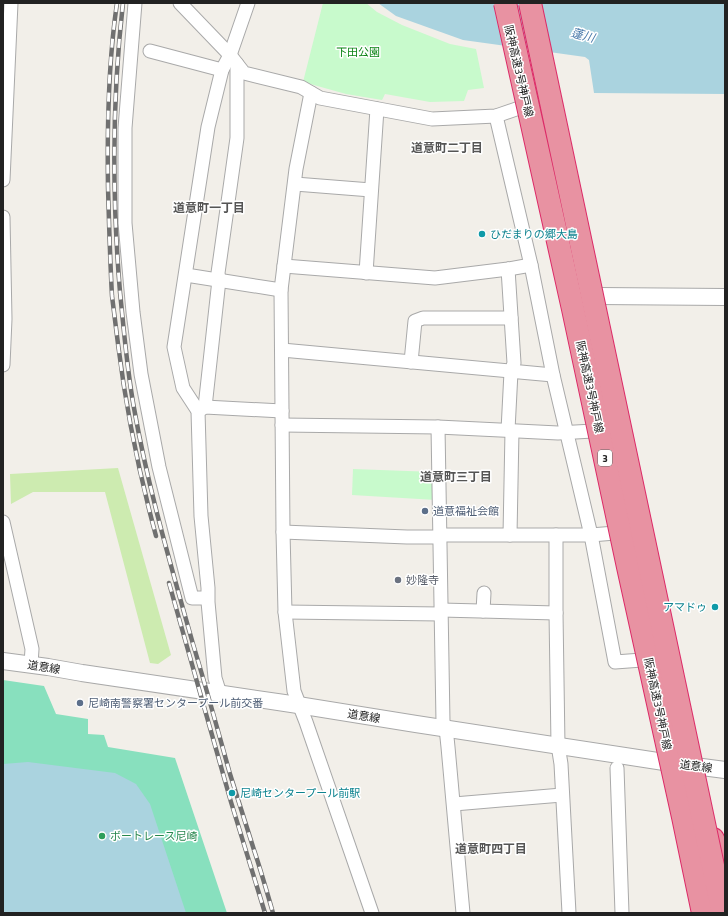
<svg xmlns="http://www.w3.org/2000/svg" width="728" height="916" viewBox="0 0 728 916" font-family="'Titillium Web','Noto Sans JP',sans-serif">
<style>
.grass{fill:#cdebb0}
.park{fill:#c8facc}
.pitch{fill:#88e0be}
.water{fill:#aad3df}
.lines{fill:none;stroke-linecap:round;stroke-linejoin:round}
.minor-casing{stroke:#a9a9a9;stroke-width:15}
.tertiary-casing{stroke:#a9a9a9;stroke-width:18}
.motorway-casing{stroke:#dc2a67;stroke-width:24}
.minor{stroke:#fff;stroke-width:13}
.tertiary{stroke:#fff;stroke-width:16}
.motorway{stroke:#e892a2;stroke-width:22}
.rail-casing{stroke:#707070;stroke-width:4.5}
.rail{stroke:#fff;stroke-width:3;stroke-dasharray:9;stroke-linecap:butt}
.motorway-bridge-casing{stroke:#dc2a67;stroke-width:24;stroke-linecap:butt}
.motorway-bridge{stroke:#e892a2;stroke-width:22}
.culture-dot{fill:#0f9aa8;stroke:#fff;stroke-width:1.5}
.service-dot{fill:#5c6f8a;stroke:#fff;stroke-width:1.5}
.worship-dot{fill:#6b7280;stroke:#fff;stroke-width:1.5}
.leisure-dot{fill:#2e9e5b;stroke:#fff;stroke-width:1.5}
.labels{text-anchor:middle;dominant-baseline:central;stroke-width:3;stroke-linejoin:round;paint-order:stroke}
.shield{fill:#fff;stroke:#646464;stroke-width:1}
.shield-label{font-size:10px;font-weight:bold;fill:#222}
.park-label{font-size:11px;fill:#0c8416;stroke:#fff}
.street-label{font-size:11px;fill:#222;stroke:#fff}
.culture-label{font-size:11px;fill:#0d838f;stroke:#fff;text-anchor:start}
.service-label{font-size:11px;fill:#4e5e75;stroke:#fff;text-anchor:start}
.worship-label{font-size:11px;fill:#5b616d;stroke:#fff;text-anchor:start}
.leisure-label{font-size:11px;fill:#27864d;stroke:#fff;text-anchor:start}
.water-label{font-size:12px;font-style:italic;fill:#4a7aab;stroke:#fff}
.neighbourhood-label{font-size:12px;font-weight:bold;fill:#555;stroke:#fff}
</style>
<rect width="100%" height="100%" fill="#f2efe9"/>
<polygon class="grass" points="118,468 171,655 158,664 150,663 105,492 33,492 11,504 10,474"/>
<g class="park">
<polygon points="323,3 366,3 377,12 402,25 450,44 476,49 484,88 468,90 464,101 430,102 385,94 382,100 346,94 303,82"/>
<polygon points="353,469 435,472 436,500 352,495"/>
</g>
<polygon class="pitch" points="3,680 44,686 56,714 88,719 88,734 104,735 108,747 175,758 227,913 3,913"/>
<g class="water">
<polygon points="378,3 640,3 725,4 725,94 594,93 589,60 585,57 463,40 396,16"/>
<polygon points="28,762 115,773 136,784 150,804 186,913 3,913 3,764"/>
</g>
<g class="lines">
<g class="minor-casing">
<g id="minor">
<polyline points="135,3 125,128 125,223 133,312 141,374 159,467 192,598 207,598"/>
<polyline points="180,3 230,55 244,73 301,87 320,98 432,119 496,116 522,107"/>
<polyline points="150,51 222,70"/>
<polyline points="311,93 296,169 281,290 283,532 285,612 294,691 306,722 372,913"/>
<polyline points="496,116 531,265 553,375 591,535 615,662 642,660"/>
<polyline points="3,180 11,3"/>
<polyline points="295,184 371,190"/>
<polyline points="3,217 5,319 3,365"/>
<polyline points="284,266 435,278 508,269 531,265"/>
<polyline points="508,269 514,363 511,372 508,430"/>
<polyline points="366,273 377,109"/>
<polyline points="186,275 281,290"/>
<polyline points="282,350 553,375"/>
<polyline points="411,362 415,321 423,318 511,318"/>
<polyline points="205,407 219,280 218,273 237,138 237,64"/>
<polyline points="198,411 205,407 282,411"/>
<polyline points="282,425 438,427 558,433 593,431"/>
<polyline points="438,427 443,722 446,728 448,747 463,913"/>
<polyline points="3,522 32,649 31,664"/>
<polyline points="283,532 407,537 437,537 446,535 591,535 615,533"/>
<polyline points="510,535 512,431"/>
<polyline points="556,535 556,613 558,745 561,764 569,913"/>
<polyline points="441,610 556,613"/>
<polyline points="483,611 484,593"/>
<polyline points="285,612 441,614"/>
<polyline points="220,694 215,678 208,602 208,588 201,516 198,411 183,388 174,347 208,127 222,70 230,55 248,3"/>
<polyline points="617,768 622,913"/>
<polyline points="454,804 562,795"/>
</g>
</g>
<g class="tertiary-casing">
<g id="tertiary">
<polyline points="598,296 725,297"/>
<polyline points="3,661 48,667 82,673 298,705 416,724 664,762 725,770"/>
</g>
</g>
<g class="motorway-casing">
<polyline id="motorway" points="713,839 725,866"/>
</g>
<use href="#minor" class="minor"/>
<use href="#tertiary" class="tertiary"/>
<use href="#motorway" class="motorway"/>
<g class="rail-casing">
<g id="rail">
<path d="M117,3C108,64 107,126 108,187C109,223 110,260 112,296C114,312 116,328 118,344C126,409 139,473 156,536"/>
<path d="M123,3C112,99 112,196 120,292C124,331 127,370 134,408C148,488 171,566 193,644C206,687 218,731 230,774C238,800 246,825 254,850C261,871 267,892 273,913"/>
<polyline points="169,583 231,802 265,913"/>
</g>
</g>
<use href="#rail" class="rail"/>
<g class="motorway-bridge-casing">
<g id="motorway-bridge">
<polyline points="505,3 573,309 628,567 683,817 703,913"/>
<polyline points="530,3 723,913"/>
</g>
</g>
<use href="#motorway-bridge" class="motorway-bridge"/>
</g>
<g class="culture-dot">
<circle cx="482" cy="234" r="4"/>
<circle cx="715" cy="607" r="4"/>
<circle cx="232" cy="793" r="4"/>
</g>
<g class="service-dot">
<circle cx="425" cy="511" r="4"/>
<circle cx="80" cy="703" r="4"/>
</g>
<circle class="worship-dot" cx="398" cy="580" r="4"/>
<circle class="leisure-dot" cx="102" cy="836" r="4"/>
<g class="labels">
<rect class="shield" x="598" y="450" width="14" height="16" rx="3"/>
<g class="shield-label">
<text x="605" y="458">3</text>
</g>
<g class="park-label">
<text x="358" y="52">下田公園</text>
</g>
<g class="street-label">
<text transform="translate(519 71) rotate(77)">阪神高速3号神戸線</text>
<text transform="translate(590 387) rotate(78)">阪神高速3号神戸線</text>
<text transform="translate(44 667) rotate(9)">道意線</text>
<text transform="translate(658 704) rotate(78)">阪神高速3号神戸線</text>
<text transform="translate(364 716) rotate(9)">道意線</text>
<text transform="translate(696 766) rotate(7)">道意線</text>
</g>
<g class="culture-label">
<text x="490" y="234">ひだまりの郷大島</text>
<text x="707" y="607" text-anchor="end">アマドゥ</text>
<text x="240" y="793">尼崎センタープール前駅</text>
</g>
<g class="service-label">
<text x="433" y="511">道意福祉会館</text>
<text x="88" y="703">尼崎南警察署センタープール前交番</text>
</g>
<g class="worship-label">
<text x="406" y="580">妙隆寺</text>
</g>
<g class="leisure-label">
<text x="110" y="836">ボートレース尼崎</text>
</g>
<g class="water-label">
<text transform="translate(583 35) rotate(15)">蓬川</text>
</g>
<g class="neighbourhood-label">
<text x="447" y="147">道意町二丁目</text>
<text x="209" y="207">道意町一丁目</text>
<text x="456" y="476">道意町三丁目</text>
<text x="491" y="848">道意町四丁目</text>
</g>
</g>
<rect width="728" height="916" fill="none" stroke="#222222" stroke-width="8"/>
</svg>
